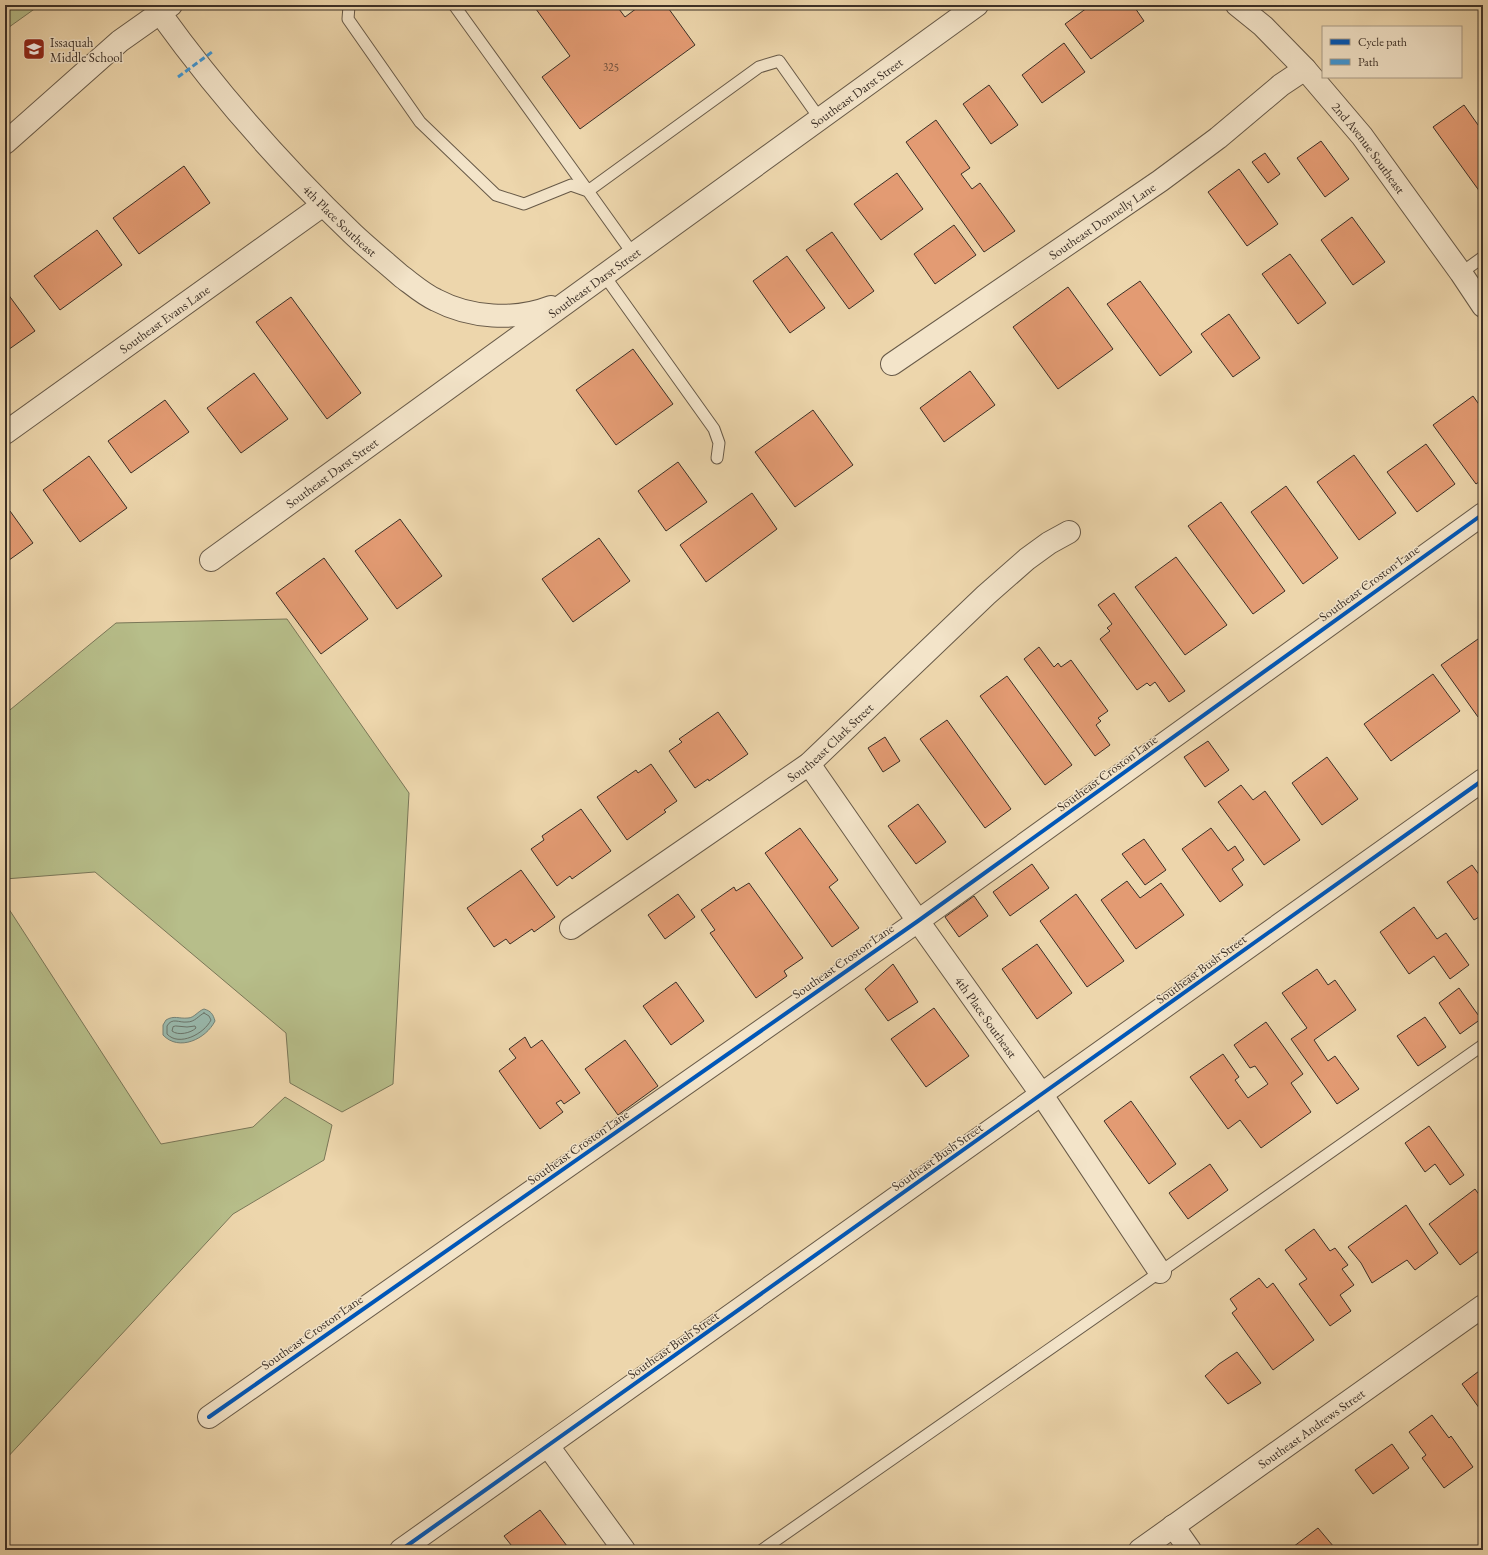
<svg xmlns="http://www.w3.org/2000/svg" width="1488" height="1555" viewBox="0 0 1488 1555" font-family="'EB Garamond',serif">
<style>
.green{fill:#b7be8a;stroke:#7a7758}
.water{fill:#99b9ad;stroke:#748277}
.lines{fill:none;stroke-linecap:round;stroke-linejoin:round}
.shore{stroke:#6a746a;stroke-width:1}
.building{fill:#e39b73;stroke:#3c3027}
.service-casing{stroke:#685a48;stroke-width:13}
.minor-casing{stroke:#685a48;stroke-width:24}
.tertiary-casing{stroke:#685a48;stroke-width:24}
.service{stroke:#f3e4c9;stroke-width:11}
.minor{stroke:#f3e4c9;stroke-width:22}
.tertiary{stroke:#f3e4c9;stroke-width:22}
.quiet{stroke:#3f97d6;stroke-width:3;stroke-dasharray:6 3;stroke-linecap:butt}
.cycleway-casing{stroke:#f3e4c9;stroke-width:6}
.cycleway{stroke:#0057b8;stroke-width:4}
.labels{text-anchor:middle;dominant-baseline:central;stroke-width:3;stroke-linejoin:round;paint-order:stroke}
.number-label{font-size:11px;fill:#664b3a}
.poi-label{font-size:13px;fill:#3c3027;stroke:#f3e4c9;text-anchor:start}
.street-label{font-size:13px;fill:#3c3027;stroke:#f3e4c9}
</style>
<rect width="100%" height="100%" fill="#edd6ac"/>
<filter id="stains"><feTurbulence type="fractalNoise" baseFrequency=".005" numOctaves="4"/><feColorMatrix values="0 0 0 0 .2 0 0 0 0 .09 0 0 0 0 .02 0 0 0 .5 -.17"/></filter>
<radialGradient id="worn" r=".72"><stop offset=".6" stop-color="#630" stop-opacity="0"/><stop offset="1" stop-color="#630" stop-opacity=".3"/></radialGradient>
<g class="green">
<polygon points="5,5 40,5 5,30"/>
<polygon points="287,619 409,793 393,1084 342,1112 290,1083 286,1033 95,872 5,879 5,714 116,623"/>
<polygon points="5,903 161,1144 253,1127 285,1097 332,1125 324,1160 233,1214 5,1460"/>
</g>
<path class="water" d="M204,1009C211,1011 213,1014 215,1021C206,1039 179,1052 163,1035V1025L166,1020C174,1015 179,1019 188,1018C194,1018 198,1011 204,1009Z"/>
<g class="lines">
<g class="shore">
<path d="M204,1013L209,1016L211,1020C204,1034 179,1047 167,1034V1026C172,1017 179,1023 187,1022C195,1022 198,1016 204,1013Z"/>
<path d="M176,1026L187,1027L195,1026L196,1028C191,1033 178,1036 172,1031L173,1027Z"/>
</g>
</g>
<g class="building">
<polygon points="533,5 616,5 625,17 641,5 666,5 695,45 580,129 542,77 570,56"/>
<polygon points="1091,5 1133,5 1144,21 1091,59 1065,24"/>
<polygon points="1064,43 1085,72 1042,103 1022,75"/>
<polygon points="989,85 1018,125 991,144 963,104"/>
<polygon points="1464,105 1483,132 1483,190 1480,192 1433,127"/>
<polygon points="936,120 970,168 961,174 972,189 980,183 1015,231 984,252 906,142"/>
<polygon points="1321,141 1349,179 1325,197 1297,158"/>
<polygon points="1265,153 1280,174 1268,183 1252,162"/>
<polygon points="184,166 210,203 139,254 113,218"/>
<polygon points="1239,169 1278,224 1247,246 1208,192"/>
<polygon points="897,173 923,209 881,240 854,204"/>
<polygon points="1352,217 1385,262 1353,285 1321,240"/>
<polygon points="954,225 976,255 935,284 914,254"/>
<polygon points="97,230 122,265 60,310 34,276"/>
<polygon points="832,232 874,291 849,309 806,250"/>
<polygon points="1290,254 1326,303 1298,324 1262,274"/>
<polygon points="787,256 825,308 790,333 753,281"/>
<polygon points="1140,281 1192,352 1160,376 1107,304"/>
<polygon points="1068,287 1113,349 1058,389 1013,327"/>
<polygon points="5,290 35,331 5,352"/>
<polygon points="291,297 361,393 327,419 256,322"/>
<polygon points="1229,314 1260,358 1233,377 1201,334"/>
<polygon points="633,349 673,404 616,445 576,390"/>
<polygon points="970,371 995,405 944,442 920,408"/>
<polygon points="254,373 288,419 241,453 207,408"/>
<polygon points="1473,396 1483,410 1483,479 1476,484 1433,425"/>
<polygon points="165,400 189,432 131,473 108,441"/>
<polygon points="813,410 853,465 795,507 755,452"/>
<polygon points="1426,444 1455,484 1417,512 1387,472"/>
<polygon points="1354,455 1396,513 1359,540 1317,482"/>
<polygon points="89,456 127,508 80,542 43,490"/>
<polygon points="678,462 707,502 666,531 638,491"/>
<polygon points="1286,486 1338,558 1303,584 1251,512"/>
<polygon points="752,493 777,529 706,582 680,545"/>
<polygon points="1221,502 1285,591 1253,614 1188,526"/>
<polygon points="10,511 33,543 5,563 5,515"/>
<polygon points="400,519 442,576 397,609 355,551"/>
<polygon points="599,538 630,581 573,622 542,579"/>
<polygon points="1176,557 1227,625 1185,655 1135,587"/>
<polygon points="324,558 368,619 321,654 276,593"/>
<polygon points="1114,593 1185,691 1169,702 1155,682 1150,686 1147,683 1137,690 1100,639 1110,631 1107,628 1112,624 1098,605"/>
<polygon points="1478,639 1483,645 1483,713 1478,717 1441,665"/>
<polygon points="1039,647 1054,667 1058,663 1061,667 1071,660 1108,711 1098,718 1101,721 1096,725 1110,745 1095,756 1024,659"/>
<polygon points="1433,674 1460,711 1391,761 1364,724"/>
<polygon points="1007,676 1072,765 1045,785 980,696"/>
<polygon points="718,712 748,754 709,781 708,779 695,788 669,751 682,742 679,739"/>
<polygon points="947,720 1011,809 985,828 920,739"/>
<polygon points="885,737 900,761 883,772 868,748"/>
<polygon points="1208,741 1229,770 1205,787 1184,757"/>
<polygon points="1327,757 1358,799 1322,825 1292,783"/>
<polygon points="651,764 677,801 664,810 666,812 627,840 597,797 636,770 638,773"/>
<polygon points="1241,785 1253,800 1265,791 1300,840 1264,865 1218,802"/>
<polygon points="918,804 946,842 916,864 888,826"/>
<polygon points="581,809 611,851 572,879 570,876 557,886 531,849 544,840 542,836"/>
<polygon points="800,828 838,880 829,887 859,928 832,947 765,853"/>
<polygon points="1211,828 1228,851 1235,846 1244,860 1232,869 1243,885 1220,902 1182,849"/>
<polygon points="1144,839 1166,870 1145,885 1122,854"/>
<polygon points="1032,864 1049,888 1010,916 993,892"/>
<polygon points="1472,865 1483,880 1483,923 1479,917 1474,920 1447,882"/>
<polygon points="521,870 555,917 534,932 532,929 510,944 506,939 494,947 467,908"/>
<polygon points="1127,881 1140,898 1161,883 1184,915 1136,949 1101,900"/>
<polygon points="749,883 803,958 784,971 787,976 756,998 710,933 715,930 701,910 734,887 736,891"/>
<polygon points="678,894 695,917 665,939 648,915"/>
<polygon points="1076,894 1124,961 1087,987 1040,921"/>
<polygon points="974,896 988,916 959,937 945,917"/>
<polygon points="1414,907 1437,939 1446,933 1469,965 1450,979 1434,956 1409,974 1380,932"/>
<polygon points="1037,944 1072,993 1037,1019 1002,969"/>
<polygon points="893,964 918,1002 888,1021 865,989"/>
<polygon points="1317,969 1328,985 1335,980 1356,1010 1314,1040 1328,1061 1335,1056 1359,1089 1337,1104 1291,1039 1307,1028 1282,993"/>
<polygon points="676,982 704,1021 671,1045 643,1006"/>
<polygon points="1459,988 1481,1019 1460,1034 1439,1003"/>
<polygon points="934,1008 969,1056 926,1087 891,1039"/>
<polygon points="1425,1017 1446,1047 1418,1066 1397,1036"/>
<polygon points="1266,1022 1303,1074 1291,1083 1311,1112 1261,1148 1240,1120 1228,1129 1190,1077 1223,1054 1239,1077 1235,1080 1248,1098 1268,1084 1255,1066 1250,1068 1234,1045"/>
<polygon points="525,1037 531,1048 542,1040 580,1093 564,1104 561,1100 556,1103 563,1112 540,1129 499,1071 516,1058 509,1049"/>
<polygon points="625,1040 658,1086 618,1115 585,1069"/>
<polygon points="1131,1101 1176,1164 1149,1184 1104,1121"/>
<polygon points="1429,1126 1464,1175 1450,1185 1435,1164 1425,1172 1405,1143"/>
<polygon points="1210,1164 1228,1190 1188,1219 1169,1193"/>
<polygon points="1475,1189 1483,1200 1483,1216 1480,1219 1483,1222 1483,1228 1480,1230 1483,1234 1483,1248 1460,1265 1429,1224"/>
<polygon points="1406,1205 1438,1253 1415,1270 1407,1260 1372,1283 1361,1263 1348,1247"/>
<polygon points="1314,1229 1330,1251 1335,1248 1348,1265 1342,1269 1354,1285 1340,1295 1351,1311 1330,1326 1299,1284 1307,1279 1285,1250"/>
<polygon points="1259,1278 1267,1288 1273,1283 1314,1340 1273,1370 1232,1313 1237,1309 1230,1299"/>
<polygon points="1237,1352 1261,1383 1228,1404 1205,1376 1219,1364"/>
<polygon points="1483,1368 1483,1411 1482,1412 1462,1384"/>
<polygon points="1432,1415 1449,1438 1451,1436 1473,1467 1444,1488 1422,1458 1426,1455 1409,1432"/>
<polygon points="1392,1444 1409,1468 1373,1494 1355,1470"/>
<polygon points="540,1510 570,1550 515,1550 504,1536"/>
<polygon points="1318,1528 1334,1547 1330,1550 1289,1550"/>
</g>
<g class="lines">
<g class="service-casing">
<g id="service">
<polyline points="350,5 349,6 348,19 420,122 496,195 524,204 571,185 588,191 633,254"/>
<polyline points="454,5 588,191 759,67 779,61 820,119"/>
<polyline points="1461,273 1483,257"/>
<polyline points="604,275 714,429 719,443 717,458"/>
<polyline points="762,1550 1160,1272 1483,1045"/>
</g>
</g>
<g class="minor-casing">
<g id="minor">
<path id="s1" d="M160,13C217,92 282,166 353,234C369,249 385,262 401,276C412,284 423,294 436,300C470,318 515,321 551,307"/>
<polyline points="5,143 120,41 171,5"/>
<path id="s2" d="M892,364L1160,181L1218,138L1281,85L1305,69"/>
<path id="s3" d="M5,433L323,205"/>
<path id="s4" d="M211,560L977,5"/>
<path id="s5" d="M809,764L918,921L1042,1095L1160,1272"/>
<path id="s6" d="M571,928L809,764L986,595L1027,559L1049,543L1069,532"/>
<polyline points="209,1417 918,921 1483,514"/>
<polyline points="548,1446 624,1550"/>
<polyline points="1173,1526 1190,1550"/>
<polyline points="401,1550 1483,780"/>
<path id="s7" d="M1140,1550L1483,1306"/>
</g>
</g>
<g class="tertiary-casing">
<g id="tertiary">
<path id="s8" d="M1237,5L1263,26L1305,69L1362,136L1461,273L1483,306"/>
</g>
</g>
<use href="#service" class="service"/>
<use href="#minor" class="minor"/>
<use href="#tertiary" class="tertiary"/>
<polyline class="quiet" points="178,77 212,52"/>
<g class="cycleway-casing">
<g id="cycleway">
<polyline points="209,1417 918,921 1483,514"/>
<polyline points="401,1550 1483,780"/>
</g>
</g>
<use href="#cycleway" class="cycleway"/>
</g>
<defs>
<g id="school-square" transform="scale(1.15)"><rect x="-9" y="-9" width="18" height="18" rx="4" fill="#8f2418" stroke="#f3e4c9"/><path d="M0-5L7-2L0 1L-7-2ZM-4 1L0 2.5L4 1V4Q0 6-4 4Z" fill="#fff"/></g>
</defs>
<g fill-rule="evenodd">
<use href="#school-square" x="34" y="49"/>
</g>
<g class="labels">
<g class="number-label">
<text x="611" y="67">325</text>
</g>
<g class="poi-label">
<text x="50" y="42">Issaquah<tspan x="50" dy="15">Middle School</tspan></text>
</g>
<g class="street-label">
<text stroke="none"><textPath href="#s4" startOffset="797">Southeast Darst Street</textPath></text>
<text stroke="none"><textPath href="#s8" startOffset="195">2nd Avenue Southeast</textPath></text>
<text stroke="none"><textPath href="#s1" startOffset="275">4th Place Southeast</textPath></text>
<text stroke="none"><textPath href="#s2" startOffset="254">Southeast Donnelly Lane</textPath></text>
<text stroke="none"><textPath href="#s4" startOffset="473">Southeast Darst Street</textPath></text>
<text stroke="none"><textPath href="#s3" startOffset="196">Southeast Evans Lane</textPath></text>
<text stroke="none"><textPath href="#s4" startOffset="149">Southeast Darst Street</textPath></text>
<text transform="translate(1369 583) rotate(-36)">Southeast Croston Lane</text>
<text stroke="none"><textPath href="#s6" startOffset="319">Southeast Clark Street</textPath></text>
<text transform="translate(1107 773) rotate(-36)">Southeast Croston Lane</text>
<text transform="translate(843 961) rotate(-35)">Southeast Croston Lane</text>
<text transform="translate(1201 969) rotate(-36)">Southeast Bush Street</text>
<text stroke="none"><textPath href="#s5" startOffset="309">4th Place Southeast</textPath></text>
<text transform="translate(578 1147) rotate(-35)">Southeast Croston Lane</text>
<text transform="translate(937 1157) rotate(-35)">Southeast Bush Street</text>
<text transform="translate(312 1332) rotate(-35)">Southeast Croston Lane</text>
<text transform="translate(673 1345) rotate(-35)">Southeast Bush Street</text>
<text stroke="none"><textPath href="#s7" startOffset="210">Southeast Andrews Street</textPath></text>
</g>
</g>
<rect width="1488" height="1555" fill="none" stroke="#edd6ac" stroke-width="20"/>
<rect x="6" y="6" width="1476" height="1543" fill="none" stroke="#3c3027" stroke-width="2"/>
<rect x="10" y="10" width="1468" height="1535" fill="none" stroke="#3c3027"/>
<rect x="1322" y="26" width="140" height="52" fill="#f3e4c9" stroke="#aa9c88"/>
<rect x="1330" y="39" width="20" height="6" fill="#0057b8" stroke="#aa9c88"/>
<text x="1358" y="46" font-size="12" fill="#3c3027">Cycle path</text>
<rect x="1330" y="59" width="20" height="6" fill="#3f97d6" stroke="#aa9c88"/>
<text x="1358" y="66" font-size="12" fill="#3c3027">Path</text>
<rect width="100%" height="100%" filter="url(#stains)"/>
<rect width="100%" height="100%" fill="url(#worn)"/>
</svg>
